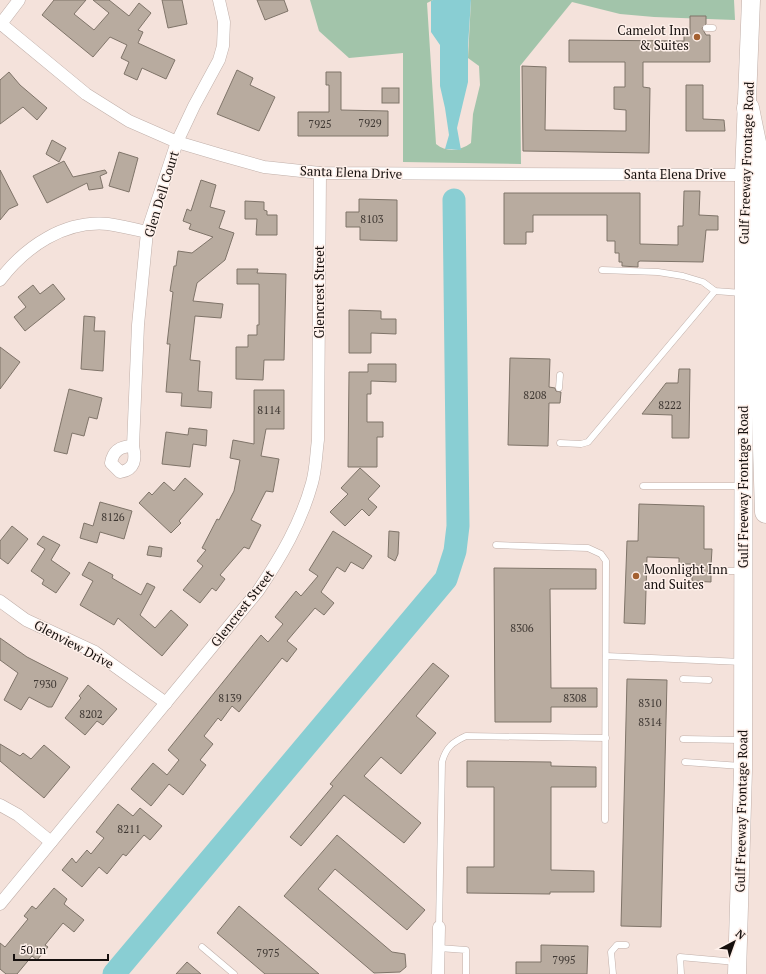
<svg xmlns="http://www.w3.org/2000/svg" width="766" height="974" viewBox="0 0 766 974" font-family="'PT Serif',serif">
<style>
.green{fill:#a2c4aa}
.water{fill:#89ced3}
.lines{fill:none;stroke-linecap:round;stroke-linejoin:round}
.river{stroke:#89ced3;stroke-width:23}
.building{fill:#b8ab9f;stroke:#7f7469}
.service-casing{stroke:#c0afa9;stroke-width:7}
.minor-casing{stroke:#c0afa9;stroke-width:13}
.secondary-casing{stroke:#c0afa9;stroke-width:19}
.motorway-casing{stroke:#c0afa9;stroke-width:23}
.service{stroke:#fff;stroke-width:6}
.minor{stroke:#fff;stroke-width:12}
.secondary{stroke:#fff;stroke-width:18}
.motorway{stroke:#fff;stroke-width:22}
.poi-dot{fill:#a46030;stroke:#fef0ea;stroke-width:1.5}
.labels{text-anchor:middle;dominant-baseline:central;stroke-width:3;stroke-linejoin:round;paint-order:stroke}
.number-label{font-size:11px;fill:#3e3732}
.poi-label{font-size:13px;fill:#16100e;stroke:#fef0ea;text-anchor:end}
.street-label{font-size:13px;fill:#16100e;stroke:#fef0ea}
</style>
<rect width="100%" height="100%" fill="#f4e2db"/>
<path class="green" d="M310,0H433L427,3L436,144C447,153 460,151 471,143L473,114L480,85L479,66L468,58L471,0H734L735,20L654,17L620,14L572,2L520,66L521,164L403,162V53L349,58L319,31Z"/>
<polygon class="water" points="433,0 471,0 468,46 468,82 457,128 461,150 445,149 449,135 445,108 440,86 440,45 431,32 431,1"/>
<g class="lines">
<polyline class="river" points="114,974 446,579 455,551 458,526 454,200"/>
</g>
<g class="building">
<polygon points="54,0 86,0 74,14 94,30 109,13 93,0 109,0 129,16 139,3 151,13 138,30 143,32 138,43 175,60 166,79 142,68 137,80 124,74 129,62 121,58 127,45 110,37 93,57 42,15"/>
<polygon points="162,0 182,0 187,24 168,28"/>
<polygon points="257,0 284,0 288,11 265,20"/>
<polygon points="690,16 706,16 706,24 702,28 706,35 710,35 710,62 643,62 643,87 650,88 649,153 523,151 522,66 546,67 545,130 626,131 626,110 614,109 614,87 625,87 625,62 569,62 569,40 684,41 684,35 690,35"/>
<polygon points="237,70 253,78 250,85 275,97 259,131 217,114"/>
<polygon points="9,72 20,85 47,108 37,120 23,107 0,124 0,80"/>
<polygon points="326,72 341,72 341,110 388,111 388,136 298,136 298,112 329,112 329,85 326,85"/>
<polygon points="686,85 703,85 703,119 724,120 725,131 686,131"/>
<rect x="382" y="88" width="17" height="15"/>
<polygon points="52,140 66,148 59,162 46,154"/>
<polygon points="119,152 138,158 129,192 109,186"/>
<polygon points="64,161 73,177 105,170 107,173 100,176 103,188 89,190 87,183 47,203 33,176"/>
<polygon points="0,170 18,205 9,209 0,220"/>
<polygon points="201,180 216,185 210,207 225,211 219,228 234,233 225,260 197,283 193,301 223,304 221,318 195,316 190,360 200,361 198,391 212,392 211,408 181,406 182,393 166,392 170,344 167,344 173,292 170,291 174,266 176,266 178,251 192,253 213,237 189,229 191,224 183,221 187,209 191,211"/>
<polygon points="684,191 700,191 699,215 718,216 718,230 706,230 703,262 640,261 638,262 638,267 622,266 622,262 619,262 619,253 615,253 615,241 607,241 607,215 533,215 533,232 526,232 526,244 504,244 504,193 640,193 640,244 678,245 678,226 683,226"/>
<polygon points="359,199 397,200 397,241 360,240 360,227 346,227 346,212 359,212"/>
<polygon points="245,201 264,202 264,210 267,211 267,215 277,215 277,235 256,235 257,219 245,219"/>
<polygon points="237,269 258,269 257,273 286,274 284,360 264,360 263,380 236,379 236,347 248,347 248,335 257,335 257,325 259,325 259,284 237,284"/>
<polygon points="53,284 65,299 25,331 14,317 26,307 18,297 33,285 40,294"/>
<polygon points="349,310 381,311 381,319 396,319 396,334 371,333 371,353 349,353"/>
<polygon points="84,316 95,317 94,331 105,331 103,371 81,369"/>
<polygon points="0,347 20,362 0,389"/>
<polygon points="510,358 550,359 549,387 555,388 556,391 561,392 560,403 549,403 548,446 508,445"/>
<polygon points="368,364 396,364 396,382 371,381 371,394 367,394 367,422 383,422 383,437 377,437 377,467 348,467 349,372 368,372"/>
<polygon points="679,369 690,369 689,438 672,438 672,415 642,414 666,383 678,383"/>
<polygon points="69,389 102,398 97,419 89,417 84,436 72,433 67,454 54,451"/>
<polygon points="254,390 284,390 284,429 266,429 261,456 279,459 273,492 266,491 251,520 261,525 249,549 244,547 220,575 225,579 216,591 212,588 200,603 183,590 203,566 197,561 206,550 202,548 217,519 219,520 234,491 240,460 230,458 233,440 254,444"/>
<polygon points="189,428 207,430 206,446 193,444 190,467 162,464 166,432 188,435"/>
<polygon points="360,468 380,486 368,499 377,507 369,516 362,509 345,526 330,512 348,494 341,488"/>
<polygon points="185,478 203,494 179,521 181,523 171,533 139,503 149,492 152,495 164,482 174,491"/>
<polygon points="100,502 132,511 124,539 100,532 97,543 80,538 84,523 93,526"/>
<polygon points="639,504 704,506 704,549 712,549 711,566 707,571 711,575 711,582 692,581 692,564 679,564 679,558 647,557 645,624 624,623 627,541 638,541"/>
<polygon points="12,526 28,539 8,564 0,558 0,541"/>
<polygon points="333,531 372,556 363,569 351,562 345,572 337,567 321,592 334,603 324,615 315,608 287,641 297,649 287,662 282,658 239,712 232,706 221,721 218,718 204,736 213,744 200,760 206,765 183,795 169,784 151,806 131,789 153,763 167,775 179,760 168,750 261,635 268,642 283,624 275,617 296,591 301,596 318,576 309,570"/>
<polygon points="389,531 399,532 398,554 395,561 388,557"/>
<polygon points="43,536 60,545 51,560 70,573 56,593 42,584 44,580 31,571 45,549 37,544"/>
<polygon points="149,546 162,548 161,557 147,555"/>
<polygon points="89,562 113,575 112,578 141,595 147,583 155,587 140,615 155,628 171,610 188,625 162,656 118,618 114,625 80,605 93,581 82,575"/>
<polygon points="494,568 596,569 596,589 550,589 551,688 597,688 597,707 551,707 551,722 495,722"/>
<polygon points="0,638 27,657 68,678 52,707 48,707 29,697 21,710 4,700 18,673 0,660"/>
<polygon points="433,663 449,676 416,716 436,733 401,774 381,757 364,776 421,823 404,843 344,795 301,846 290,837 333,786 330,784"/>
<polygon points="627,679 667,680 661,927 621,926"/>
<polygon points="88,685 117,709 103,725 97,721 85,735 65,718 81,698 79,696"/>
<polygon points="0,744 20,756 23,753 31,759 44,745 70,767 44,798 0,761"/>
<polygon points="467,761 551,762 551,766 596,767 596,787 551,787 551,870 594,871 594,892 550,892 550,894 467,893 467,867 494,867 494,787 467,787"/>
<polygon points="118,804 133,816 140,808 162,826 150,840 144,835 126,856 123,854 107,874 99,867 82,887 62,870 72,858 76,863 87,850 91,854 104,838 96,832"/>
<polygon points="337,835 425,910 407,930 335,869 318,889 392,952 405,954 406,967 400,972 374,973 284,896"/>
<polygon points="54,888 67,899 64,904 84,920 74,932 63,923 45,945 48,947 37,960 32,956 17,974 6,974 0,969 0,943 5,947 28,919 24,916 32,906 36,909"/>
<polygon points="239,906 319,974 265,974 217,933"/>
<polygon points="541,945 588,946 587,974 516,974 516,962 541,962"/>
<polygon points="187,962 201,974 176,974"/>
</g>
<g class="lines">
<g class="service-casing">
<g id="service">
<polyline points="706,28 713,28"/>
<polyline points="602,270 658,272 683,276 703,282 715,291 742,293"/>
<polyline points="559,388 560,375"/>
<polyline points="560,443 581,444 588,442 715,291"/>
<polyline points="643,486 741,486"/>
<polyline points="496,545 588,548 601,554 606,561 605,820"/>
<polyline points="711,571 741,571"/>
<polyline points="606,656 742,662"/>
<polyline points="683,679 709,680"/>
<polyline points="683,739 741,740"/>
<polyline points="685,762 741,766"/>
<path d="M439,927L442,762C446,747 453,742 466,736L606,738"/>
<polyline points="202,947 234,974"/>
<polyline points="439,948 466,950 466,974"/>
<polyline points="613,974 611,952 617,945 626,945"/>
<polyline points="681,974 680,957 736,962"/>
</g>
</g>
<g class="minor-casing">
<g id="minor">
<polyline points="0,23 86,94 129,121 177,142 221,155 264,167 320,173 744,175"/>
<polyline points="0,25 19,0"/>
<path d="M0,280C25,247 64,220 108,224C121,226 134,229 147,232"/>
<path d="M133,446C120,446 113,451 111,463L120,472C135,470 136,459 133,446L138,325L147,232L177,142L194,106L219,60L223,46L224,22L219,0"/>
<polyline points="0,601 26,620 95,652 166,703"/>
<polyline points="0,805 18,815 51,842"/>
<path d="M0,904L258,591C281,557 301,523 312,483C316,469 316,454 318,440L320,173"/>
<polyline points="438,974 439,927"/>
</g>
</g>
<g class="secondary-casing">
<polyline id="secondary" points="737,974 743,770 744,175 751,0"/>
</g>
<g class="motorway-casing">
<polyline id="motorway" points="748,108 759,162 762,384 766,512"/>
</g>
<use href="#service" class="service"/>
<use href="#minor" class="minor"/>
<use href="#secondary" class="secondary"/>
<use href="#motorway" class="motorway"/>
</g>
<g class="poi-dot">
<circle cx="697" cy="37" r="4"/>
<circle cx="636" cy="576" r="4"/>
</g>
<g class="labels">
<g class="number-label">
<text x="370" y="123">7929</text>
<text x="320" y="124">7925</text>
<text x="372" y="219">8103</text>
<text x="535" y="395">8208</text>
<text x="670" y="405">8222</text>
<text x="269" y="410">8114</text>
<text x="113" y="517">8126</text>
<text x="522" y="628">8306</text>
<text x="45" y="684">7930</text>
<text x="230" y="698">8139</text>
<text x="575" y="698">8308</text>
<text x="650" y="703">8310</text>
<text x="91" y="714">8202</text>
<text x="650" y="722">8314</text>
<text x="129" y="829">8211</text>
<text x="268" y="953">7975</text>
<text x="564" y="960">7995</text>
</g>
<g class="poi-label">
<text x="689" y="30">Camelot Inn<tspan x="689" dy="15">&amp; Suites</tspan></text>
<text x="644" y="569" text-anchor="start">Moonlight Inn<tspan x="644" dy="15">and Suites</tspan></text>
</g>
<g class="street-label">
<text transform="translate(746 163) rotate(-88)">Gulf Freeway Frontage Road</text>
<text transform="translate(351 172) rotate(2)">Santa Elena Drive</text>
<text x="675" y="174">Santa Elena Drive</text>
<text transform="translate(161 194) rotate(-73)">Glen Dell Court</text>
<text transform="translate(319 292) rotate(-90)">Glencrest Street</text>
<text transform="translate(743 487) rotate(-90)">Gulf Freeway Frontage Road</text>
<text transform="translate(242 608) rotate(-52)">Glencrest Street</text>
<text transform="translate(74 644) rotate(28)">Glenview Drive</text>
<text transform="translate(741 811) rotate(-89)">Gulf Freeway Frontage Road</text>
</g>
</g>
<g transform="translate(734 942) rotate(41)" stroke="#fef0ea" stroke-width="3" paint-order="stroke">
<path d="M0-3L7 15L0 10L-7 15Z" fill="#16100e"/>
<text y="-6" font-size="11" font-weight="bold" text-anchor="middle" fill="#16100e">N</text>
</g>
<path d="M14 954v6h94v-6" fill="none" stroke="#16100e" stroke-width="2"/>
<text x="20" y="954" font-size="12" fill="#16100e" stroke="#fef0ea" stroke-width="3" paint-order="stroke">50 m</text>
</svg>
